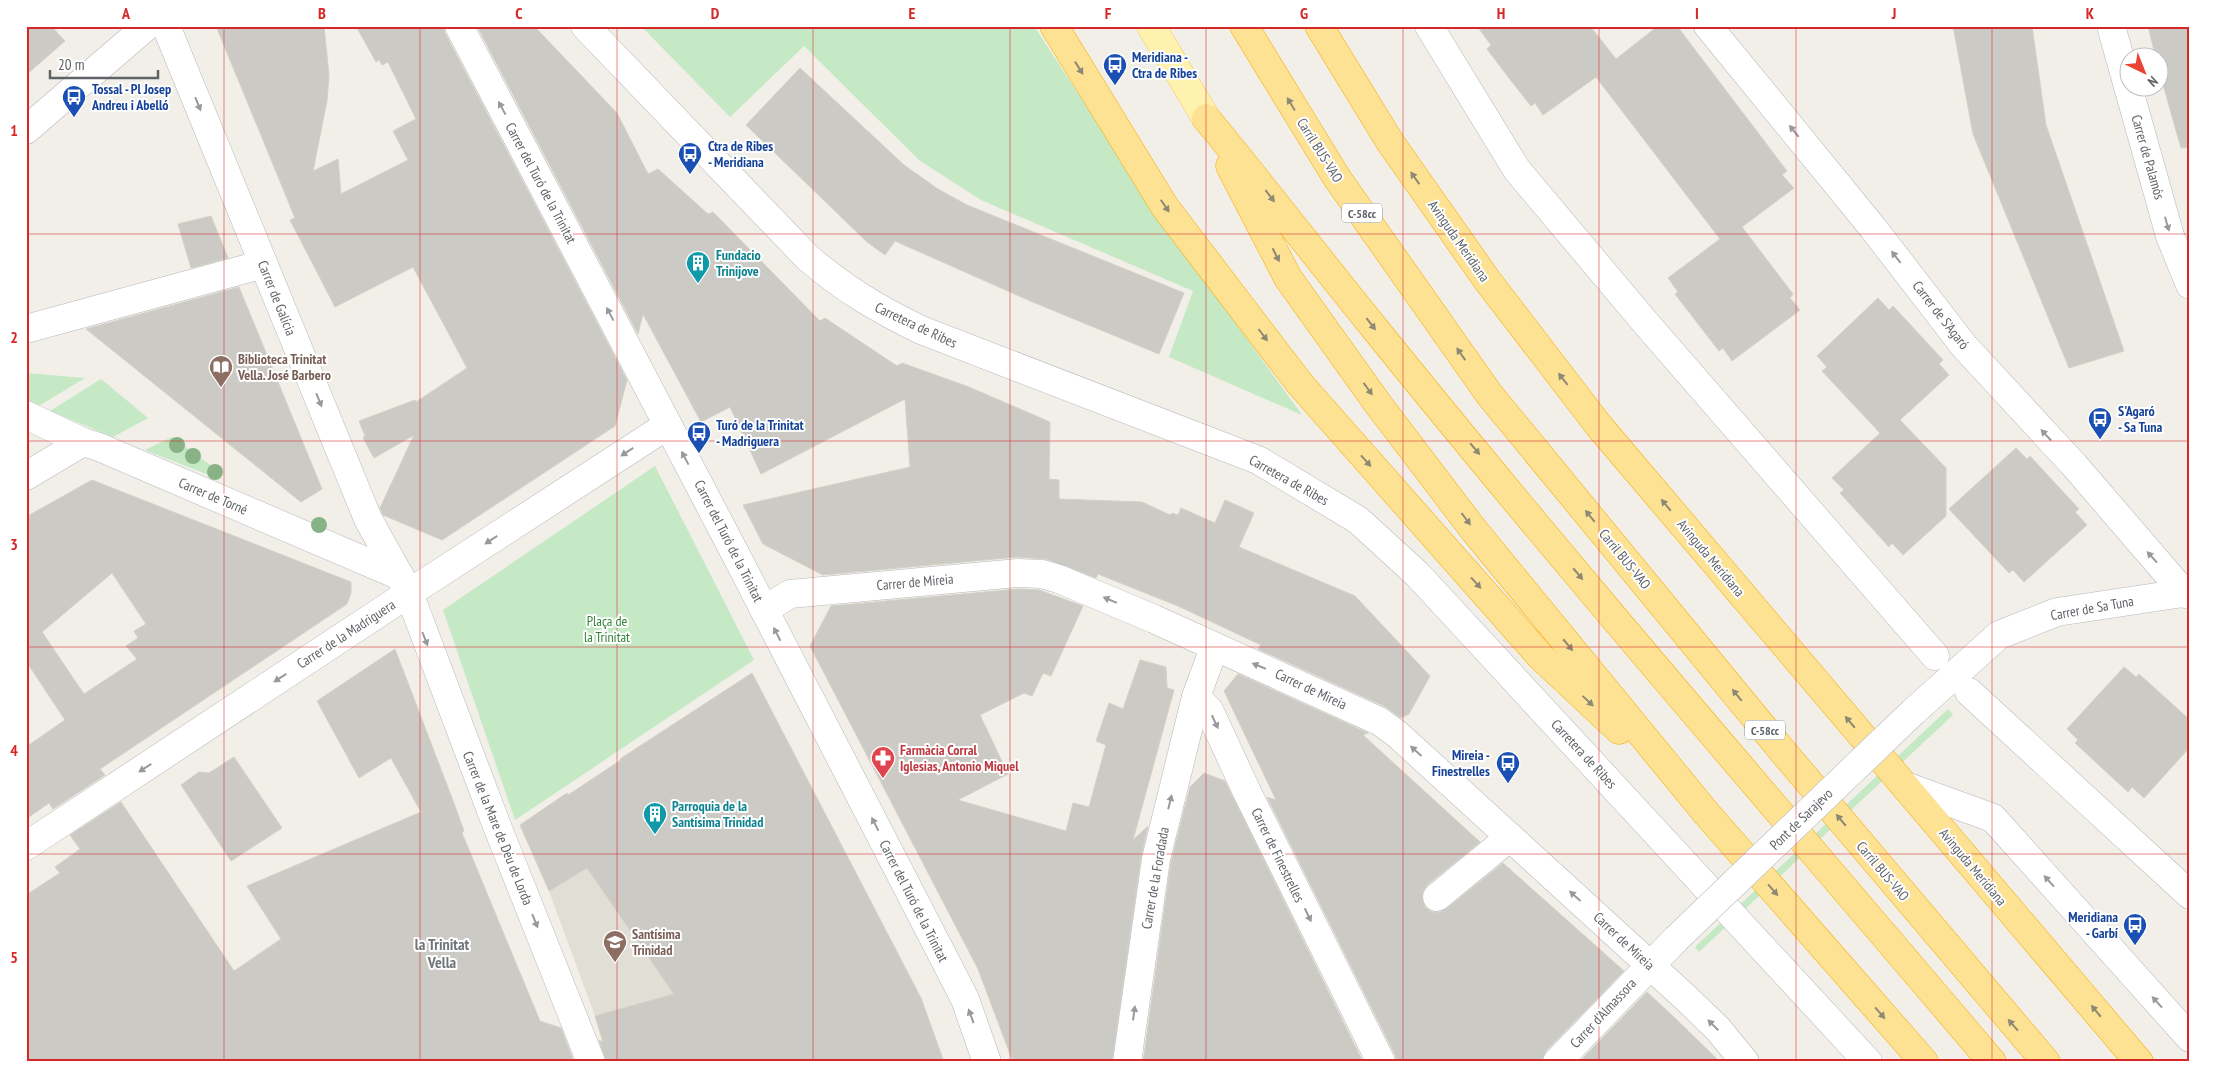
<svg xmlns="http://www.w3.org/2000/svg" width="2216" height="1088" viewBox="0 0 2216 1088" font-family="'PT Sans Narrow',sans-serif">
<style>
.education{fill:#e1ded6}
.green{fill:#c5e8c5}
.building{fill:#cccac5;stroke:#d6d1c6;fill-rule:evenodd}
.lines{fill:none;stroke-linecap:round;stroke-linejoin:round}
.minor-casing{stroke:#b5b8bc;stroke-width:29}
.major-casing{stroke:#f2c960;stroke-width:29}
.highway-casing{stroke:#f9ab00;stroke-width:29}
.minor{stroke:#fff;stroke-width:28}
.major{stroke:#fff2af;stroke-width:28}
.highway{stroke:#fde293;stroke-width:28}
.minor-bridge-casing{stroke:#b5b8bc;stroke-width:29;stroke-linecap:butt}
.minor-bridge{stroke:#fff;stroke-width:28}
.tree{fill:#89b387}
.oneway{fill:#8e8975}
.oneway2{fill:#979a9d}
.grid{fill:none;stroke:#d62828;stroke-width:1;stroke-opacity:0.55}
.labels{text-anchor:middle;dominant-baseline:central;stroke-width:4;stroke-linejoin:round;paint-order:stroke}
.shield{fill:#fff;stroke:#8f9295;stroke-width:1}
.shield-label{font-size:12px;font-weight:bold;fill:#5f6368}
.transit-label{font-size:14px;font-weight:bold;fill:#164399;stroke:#fff;text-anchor:start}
.street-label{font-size:14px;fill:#5f6368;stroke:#fff}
.culture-label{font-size:14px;font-weight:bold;fill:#0d838f;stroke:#fff;text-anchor:start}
.education-label{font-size:14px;font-weight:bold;fill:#785e54;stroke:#fff;text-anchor:start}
.park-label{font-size:14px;fill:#348238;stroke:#fff}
.health-label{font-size:14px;font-weight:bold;fill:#be3a42;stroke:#fff;text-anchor:start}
.quarter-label{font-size:16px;font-weight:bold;fill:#70757a;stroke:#fff}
.neatline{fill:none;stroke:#d62828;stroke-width:2}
.grid-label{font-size:16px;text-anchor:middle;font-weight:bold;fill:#d62828}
</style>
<rect width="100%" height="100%" fill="#f1efe8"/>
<polygon class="education" points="587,868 655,966 714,991 595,1016 549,891"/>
<g class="green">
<polygon points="641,26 1034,26 1160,219 1302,415 1169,357 1193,291 981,200 919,160 804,46 730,117"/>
<polygon points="26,373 85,378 37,407 26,401"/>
<polygon points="101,379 148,418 113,437 50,411"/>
<polygon points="172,437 221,473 214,477 145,450"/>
<polygon points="655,466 754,660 515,820 443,610"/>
<polygon points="1948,709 1953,715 1699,952 1695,947"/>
</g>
<g class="building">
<polygon points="26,26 51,26 65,41 26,75"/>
<polygon points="216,26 324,26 329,75 327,101 313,171 338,159 341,194 408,160 393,131 416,119 388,62 382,65 379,60 376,62 356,26 444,26 445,33 627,380 615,426 442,540 383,515 380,508 414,435 374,458 363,438 365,436 359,421 415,400 416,402 467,368 413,267 335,307 290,220 295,218"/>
<polygon points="477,26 534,26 617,113 648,174 658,169 708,214 713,212 820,321 825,318 897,366 902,363 969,387 1050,422 1049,479 1059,480 1059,499 1142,502 1170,515 1172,513 1178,515 1181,508 1215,523 1225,500 1254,513 1239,547 1355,596 1430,676 1409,714 1401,718 1386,707 1258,649 1261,645 1178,606 1098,574 1096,578 1046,559 1017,557 823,575 763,544 743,505 910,467 905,399 761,474 730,407 701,422 643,314 638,334"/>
<polygon points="1477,26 1590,26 1616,59 1658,26 1677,26 1787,171 1782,175 1794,188 1742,227 1793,294 1790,298 1800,310 1732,361 1723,348 1719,351 1675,294 1678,292 1668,278 1720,239 1596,77 1543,115 1535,103 1531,106 1512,82 1487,49 1491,45"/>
<polygon points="1953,26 2032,26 2046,125 2124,351 2069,368 1973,134"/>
<polygon points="2148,26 2190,26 2190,147 2181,148 2158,67 2158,58 2156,58"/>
<polygon points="800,68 904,165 938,189 967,205 1184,293 1159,354 1028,300 895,241 885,255 867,242 746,125"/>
<polygon points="211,216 228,258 191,268 178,224"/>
<polygon points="239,287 322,489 301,502 86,329"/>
<polygon points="1878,298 1889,310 1893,306 1943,360 1939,364 1949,375 1900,420 1946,468 1946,516 1903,555 1892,543 1889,547 1840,493 1844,490 1832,478 1880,433 1822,371 1827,367 1817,356"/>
<polygon points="2016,448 2027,459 2030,456 2079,509 2075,512 2087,525 2024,582 2013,570 2009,573 1949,509"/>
<path d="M92,480L351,582V593L347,604L100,769L105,775L53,809L49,803L26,819V747L65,720L26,661V517ZM112,573L146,624L134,631L138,638L126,646L137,659L84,694L42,632Z"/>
<polygon points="1018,589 1039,590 1083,606 1051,676 1043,673 1032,696 1024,693 980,715 1008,774 958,800 1066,831 1073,803 1089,807 1106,745 1096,741 1109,703 1123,709 1140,660 1166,667 1167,688 1174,690 1133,840 1148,826 1141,857 1112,1062 1013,1062 978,969 810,646 831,606"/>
<polygon points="395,649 452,798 464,831 462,833 540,1021 561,1028 574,1062 26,1062 26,895 60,873 55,867 80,849 70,835 121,802 234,971 281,939 247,886 421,812 391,758 359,778 317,701"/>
<polygon points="2124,667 2136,677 2139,674 2190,720 2190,747 2144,798 2132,787 2128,792 2075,743 2078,740 2067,729"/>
<polygon points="752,673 921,998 944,1062 606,1062 599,1040 603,1042 595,1016 674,994 587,868 549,891 520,825 567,793 568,795 621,760 620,759"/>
<polygon points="1238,674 1368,733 1363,735 1480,842 1427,885 1423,891 1422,899 1425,907 1432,912 1440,912 1446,909 1503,863 1624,971 1546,1051 1542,1062 1396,1062 1395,1055 1267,797 1276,800 1224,691"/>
<polygon points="234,757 282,828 231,861 181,785 199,772 209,773"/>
<polygon points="1204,773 1225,781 1363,1062 1143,1062 1171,862 1190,787"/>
<polygon points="1647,992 1676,1019 1720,1062 1579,1062"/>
</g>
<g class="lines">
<g class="minor-casing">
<g id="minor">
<polyline points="166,26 368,519 409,593 495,821 591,1062"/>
<polyline points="459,26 738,559 965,999 987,1062"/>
<path d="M585,26L808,258C846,290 876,308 921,330L1258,460L1358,520L1417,574L1868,1062"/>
<polyline points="1429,26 1517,170 1644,321 1935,656"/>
<polyline points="1708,26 1873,228 1964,346 2075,466 2185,594"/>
<polyline points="2111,26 2170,236 2190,285"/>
<polyline points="26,130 147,26"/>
<polyline points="26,329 249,268"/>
<polyline points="26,415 83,442 99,447 400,576"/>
<polyline points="26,476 83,442"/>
<polyline points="764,610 790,594 1018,573 1042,574 1059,579 1154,619 1379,721 1397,734 1686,998 1718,1029 1745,1062"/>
<polyline points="1214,648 1196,697 1209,710 1247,792 1381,1062"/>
<polyline points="1969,692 2190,895"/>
<polyline points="1913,712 1999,635 2057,612 2190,592"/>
<polyline points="1905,786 1993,818 2190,1038"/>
<polyline points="26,846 409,593 668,425"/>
<polyline points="1437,897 1510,837"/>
<polyline points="1127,1062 1156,859 1196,697"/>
<polyline points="1557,1062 1676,939"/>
</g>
</g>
<g class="major-casing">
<polyline id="major" points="1151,26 1206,118"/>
</g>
<g class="highway-casing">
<g id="highway">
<polyline points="1054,26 1165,207 1300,384 1541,657 1619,730"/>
<polyline points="1244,26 1337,178 1489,394 1785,754 2046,1062"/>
<polyline points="1319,26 1390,142 1487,280 1599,426 2139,1062"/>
<path d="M1206,118C1264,188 1319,260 1376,330C1576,578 1786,819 1992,1062"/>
<polyline points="1230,166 1288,278 1378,404 1473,529 1707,814 1924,1062"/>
</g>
</g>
<use href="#minor" class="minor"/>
<use href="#major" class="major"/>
<use href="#highway" class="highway"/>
<g class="minor-bridge-casing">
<polyline id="minor-bridge" points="1676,939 1913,712"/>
</g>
<use href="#minor-bridge" class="minor-bridge"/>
</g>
<g class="tree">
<circle cx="177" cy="445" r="8"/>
<circle cx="193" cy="456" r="8"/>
<circle cx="215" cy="472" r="8"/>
<circle cx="319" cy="525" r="8"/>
</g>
<defs><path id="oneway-solid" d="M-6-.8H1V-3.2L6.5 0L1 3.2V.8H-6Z" transform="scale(1.25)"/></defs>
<g class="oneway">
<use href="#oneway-solid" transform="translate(1079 68) rotate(58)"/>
<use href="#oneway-solid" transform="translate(1291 104) rotate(-121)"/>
<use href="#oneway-solid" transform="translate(1415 178) rotate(-125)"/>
<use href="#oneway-solid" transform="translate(1270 196) rotate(52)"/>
<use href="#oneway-solid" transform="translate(1165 206) rotate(56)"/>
<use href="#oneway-solid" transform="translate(1276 255) rotate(63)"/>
<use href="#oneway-solid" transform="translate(1371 324) rotate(52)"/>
<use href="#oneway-solid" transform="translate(1263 335) rotate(53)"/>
<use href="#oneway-solid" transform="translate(1461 354) rotate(-125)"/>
<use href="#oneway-solid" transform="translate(1563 379) rotate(-128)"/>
<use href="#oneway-solid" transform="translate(1368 389) rotate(54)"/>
<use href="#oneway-solid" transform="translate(1475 449) rotate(50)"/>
<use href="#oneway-solid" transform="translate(1366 461) rotate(48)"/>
<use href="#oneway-solid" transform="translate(1666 505) rotate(-130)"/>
<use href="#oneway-solid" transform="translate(1590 516) rotate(-129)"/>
<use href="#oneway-solid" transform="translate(1466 519) rotate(53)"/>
<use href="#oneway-solid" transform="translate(1578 574) rotate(50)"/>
<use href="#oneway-solid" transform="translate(1476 583) rotate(48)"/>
<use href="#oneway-solid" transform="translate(1568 645) rotate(50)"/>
<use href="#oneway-solid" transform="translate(1737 695) rotate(-129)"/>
<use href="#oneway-solid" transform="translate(1588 701) rotate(43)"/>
<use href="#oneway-solid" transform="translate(1850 722) rotate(-130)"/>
<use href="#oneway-solid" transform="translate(1841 820) rotate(-130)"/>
<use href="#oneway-solid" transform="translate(1773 890) rotate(49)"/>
<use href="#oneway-solid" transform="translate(2096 1011) rotate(-130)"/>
<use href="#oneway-solid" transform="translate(1880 1013) rotate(49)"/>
<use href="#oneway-solid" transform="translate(2013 1025) rotate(-131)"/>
</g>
<g class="oneway2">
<use href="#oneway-solid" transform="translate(198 104) rotate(68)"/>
<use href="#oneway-solid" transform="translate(502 108) rotate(-118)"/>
<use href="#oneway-solid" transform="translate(1794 131) rotate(-129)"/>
<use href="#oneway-solid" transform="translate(2167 224) rotate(74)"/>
<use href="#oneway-solid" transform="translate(1896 257) rotate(-128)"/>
<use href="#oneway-solid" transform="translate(610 314) rotate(-118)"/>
<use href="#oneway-solid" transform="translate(319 400) rotate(68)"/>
<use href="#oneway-solid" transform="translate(2046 435) rotate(-133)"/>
<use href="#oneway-solid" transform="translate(627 452) rotate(147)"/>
<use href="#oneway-solid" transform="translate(685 458) rotate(-118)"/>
<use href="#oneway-solid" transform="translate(491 540) rotate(147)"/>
<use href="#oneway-solid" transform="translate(2152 557) rotate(-132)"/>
<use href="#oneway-solid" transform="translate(1110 600) rotate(-157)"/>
<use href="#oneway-solid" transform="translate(777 634) rotate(-117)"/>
<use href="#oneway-solid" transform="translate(425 639) rotate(69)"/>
<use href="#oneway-solid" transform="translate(1259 666) rotate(-158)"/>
<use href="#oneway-solid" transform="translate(280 678) rotate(147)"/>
<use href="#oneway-solid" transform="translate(1215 722) rotate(65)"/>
<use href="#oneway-solid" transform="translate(1416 751) rotate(-138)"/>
<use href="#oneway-solid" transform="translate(145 768) rotate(147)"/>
<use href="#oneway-solid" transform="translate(1170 802) rotate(-76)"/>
<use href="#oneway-solid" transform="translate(875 824) rotate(-117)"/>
<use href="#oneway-solid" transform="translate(2049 881) rotate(-132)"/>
<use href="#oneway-solid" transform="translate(1575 896) rotate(-138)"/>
<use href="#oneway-solid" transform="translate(1308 915) rotate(64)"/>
<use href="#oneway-solid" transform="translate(535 921) rotate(68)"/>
<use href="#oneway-solid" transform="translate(2157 1002) rotate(-132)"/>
<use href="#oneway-solid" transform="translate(1134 1013) rotate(-82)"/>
<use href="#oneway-solid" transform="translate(971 1016) rotate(-110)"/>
<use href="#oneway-solid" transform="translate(1713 1025) rotate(-135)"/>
</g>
<path class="grid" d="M224,26V1062M420,26V1062M617,26V1062M813,26V1062M1010,26V1062M1206,26V1062M1403,26V1062M1599,26V1062M1796,26V1062M1992,26V1062M26,234H2190M26,441H2190M26,647H2190M26,854H2190"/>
<defs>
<g id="bus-pin" transform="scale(1.25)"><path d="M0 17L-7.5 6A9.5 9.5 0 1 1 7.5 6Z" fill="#1a4fb4" stroke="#fff"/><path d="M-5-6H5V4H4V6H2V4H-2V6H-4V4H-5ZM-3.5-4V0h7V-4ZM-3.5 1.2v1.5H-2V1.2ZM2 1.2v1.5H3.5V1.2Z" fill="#fff"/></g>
<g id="building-pin" transform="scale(1.25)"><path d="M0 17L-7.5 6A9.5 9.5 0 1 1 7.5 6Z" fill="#0f9aa8" stroke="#fff"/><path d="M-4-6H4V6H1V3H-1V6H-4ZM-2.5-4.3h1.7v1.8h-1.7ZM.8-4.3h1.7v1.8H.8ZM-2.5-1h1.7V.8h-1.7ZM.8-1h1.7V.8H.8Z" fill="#fff"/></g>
<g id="library-pin" transform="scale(1.25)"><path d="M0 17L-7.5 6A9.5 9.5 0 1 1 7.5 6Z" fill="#8d6e63" stroke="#fff"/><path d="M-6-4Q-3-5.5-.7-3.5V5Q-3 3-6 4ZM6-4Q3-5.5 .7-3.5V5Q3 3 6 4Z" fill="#fff"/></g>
<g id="pharmacy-pin" transform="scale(1.25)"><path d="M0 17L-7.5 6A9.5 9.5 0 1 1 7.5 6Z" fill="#e0444e" stroke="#fff"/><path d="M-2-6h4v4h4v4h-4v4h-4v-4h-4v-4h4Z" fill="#fff"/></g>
<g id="school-pin" transform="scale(1.25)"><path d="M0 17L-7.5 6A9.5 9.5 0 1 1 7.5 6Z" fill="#8d6e63" stroke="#fff"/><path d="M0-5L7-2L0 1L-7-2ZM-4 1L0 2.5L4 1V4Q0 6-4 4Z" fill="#fff"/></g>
</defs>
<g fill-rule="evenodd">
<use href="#bus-pin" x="1115" y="65"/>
<use href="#bus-pin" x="74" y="97"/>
<use href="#bus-pin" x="690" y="154"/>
<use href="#building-pin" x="698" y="263"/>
<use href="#library-pin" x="221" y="367"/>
<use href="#bus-pin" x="2100" y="419"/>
<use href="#bus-pin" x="699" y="433"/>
<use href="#pharmacy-pin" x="883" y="758"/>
<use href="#bus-pin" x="1508" y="763"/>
<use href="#building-pin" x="655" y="814"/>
<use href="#bus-pin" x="2135" y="925"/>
<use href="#school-pin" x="615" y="942"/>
</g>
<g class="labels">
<g class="shield">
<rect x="1342" y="203.5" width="40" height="19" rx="4"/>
<rect x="1745" y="720.5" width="40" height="19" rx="4"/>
</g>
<g class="shield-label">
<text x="1362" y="213">C-58cc</text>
<text x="1765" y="730">C-58cc</text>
</g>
<g class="transit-label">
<text x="1132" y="57">Meridiana -<tspan x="1132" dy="16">Ctra de Ribes</tspan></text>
<text x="92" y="89">Tossal - Pl Josep<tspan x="92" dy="16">Andreu i Abelló</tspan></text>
<text x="708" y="146">Ctra de Ribes<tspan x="708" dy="16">- Meridiana</tspan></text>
<text x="2118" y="411">S'Agaró<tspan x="2118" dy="16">- Sa Tuna</tspan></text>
<text x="716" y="425">Turó de la Trinitat<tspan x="716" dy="16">- Madriguera</tspan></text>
<text x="1490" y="755" text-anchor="end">Mireia -<tspan x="1490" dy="16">Finestrelles</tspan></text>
<text x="2118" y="917" text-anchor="end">Meridiana<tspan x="2118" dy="16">- Garbí</tspan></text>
</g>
<g class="street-label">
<text transform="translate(1320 150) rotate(58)">Carril BUS-VAO</text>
<text transform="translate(2148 157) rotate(74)">Carrer de Palamós</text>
<text transform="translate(541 183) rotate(62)">Carrer del Turó de la Trinitat</text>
<text transform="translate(1459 241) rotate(55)">Avinguda Meridiana</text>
<text transform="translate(277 298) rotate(68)">Carrer de Galícia</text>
<text transform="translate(1941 315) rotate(52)">Carrer de S'Agaró</text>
<text transform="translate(916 325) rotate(25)">Carretera de Ribes</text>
<text transform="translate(1289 480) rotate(29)">Carretera de Ribes</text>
<text transform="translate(213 496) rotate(23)">Carrer de Torné</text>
<text transform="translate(729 541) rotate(63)">Carrer del Turó de la Trinitat</text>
<text transform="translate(1711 558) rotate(50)">Avinguda Meridiana</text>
<text transform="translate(1625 559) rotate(51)">Carril BUS-VAO</text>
<text transform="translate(915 582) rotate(-5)">Carrer de Mireia</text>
<text transform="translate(2092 608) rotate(-10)">Carrer de Sa Tuna</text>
<text transform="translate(346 634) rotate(-33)">Carrer de la Madriguera</text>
<text transform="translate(1311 689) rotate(25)">Carrer de Mireia</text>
<text transform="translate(1584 754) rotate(47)">Carretera de Ribes</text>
<text transform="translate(1801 819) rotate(-44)">Pont de Sarajevo</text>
<text transform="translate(498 828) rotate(68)">Carrer de la Mare de Déu de Lorda</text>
<text transform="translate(1278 855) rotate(64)">Carrer de Finestrelles</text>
<text transform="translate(1973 867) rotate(50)">Avinguda Meridiana</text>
<text transform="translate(1883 871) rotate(50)">Carril BUS-VAO</text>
<text transform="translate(1155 878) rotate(-80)">Carrer de la Foradada</text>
<text transform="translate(914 901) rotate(63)">Carrer del Turó de la Trinitat</text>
<text transform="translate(1624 941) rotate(43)">Carrer de Mireia</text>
<text transform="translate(1603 1013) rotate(-47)">Carrer d'Almassora</text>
</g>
<g class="culture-label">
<text x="716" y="255">Fundacio<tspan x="716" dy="16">Trinijove</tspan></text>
<text x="672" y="806">Parroquia de la<tspan x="672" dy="16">Santísima Trinidad</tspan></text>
</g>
<g class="education-label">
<text x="238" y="359">Biblioteca Trinitat<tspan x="238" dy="16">Vella. José Barbero</tspan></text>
<text x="632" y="934">Santísima<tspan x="632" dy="16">Trinidad</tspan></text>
</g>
<g class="park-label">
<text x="607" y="621">Plaça de<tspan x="607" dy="16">la Trinitat</tspan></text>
</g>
<g class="health-label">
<text x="900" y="750">Farmàcia Corral<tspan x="900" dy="16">Iglesias, Antonio Miquel</tspan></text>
</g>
<g class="quarter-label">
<text x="442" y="944">la Trinitat<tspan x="442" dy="18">Vella</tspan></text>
</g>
</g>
<rect width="2216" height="1088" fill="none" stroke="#ffffff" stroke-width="55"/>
<g transform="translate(2144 72) rotate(137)"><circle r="24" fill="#ffffff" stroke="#bfc1c3"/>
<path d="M0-4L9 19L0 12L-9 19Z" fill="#ea4335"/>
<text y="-8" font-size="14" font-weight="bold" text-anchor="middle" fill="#5f6368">N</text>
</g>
<path d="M50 70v8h108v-8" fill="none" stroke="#5f6368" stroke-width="2.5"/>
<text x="58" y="70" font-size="15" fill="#5f6368" stroke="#ffffff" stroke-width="4" paint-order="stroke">20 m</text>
<rect x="28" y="28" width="2160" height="1032" class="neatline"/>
<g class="grid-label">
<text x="126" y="19">A</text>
<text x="322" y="19">B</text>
<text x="519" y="19">C</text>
<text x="715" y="19">D</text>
<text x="912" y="19">E</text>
<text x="1108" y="19">F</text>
<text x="1304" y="19">G</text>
<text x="1501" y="19">H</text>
<text x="1697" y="19">I</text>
<text x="1894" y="19">J</text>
<text x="2090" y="19">K</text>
<text x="14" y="136">1</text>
<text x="14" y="343">2</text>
<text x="14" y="550">3</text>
<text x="14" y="756">4</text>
<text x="14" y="963">5</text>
</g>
</svg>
